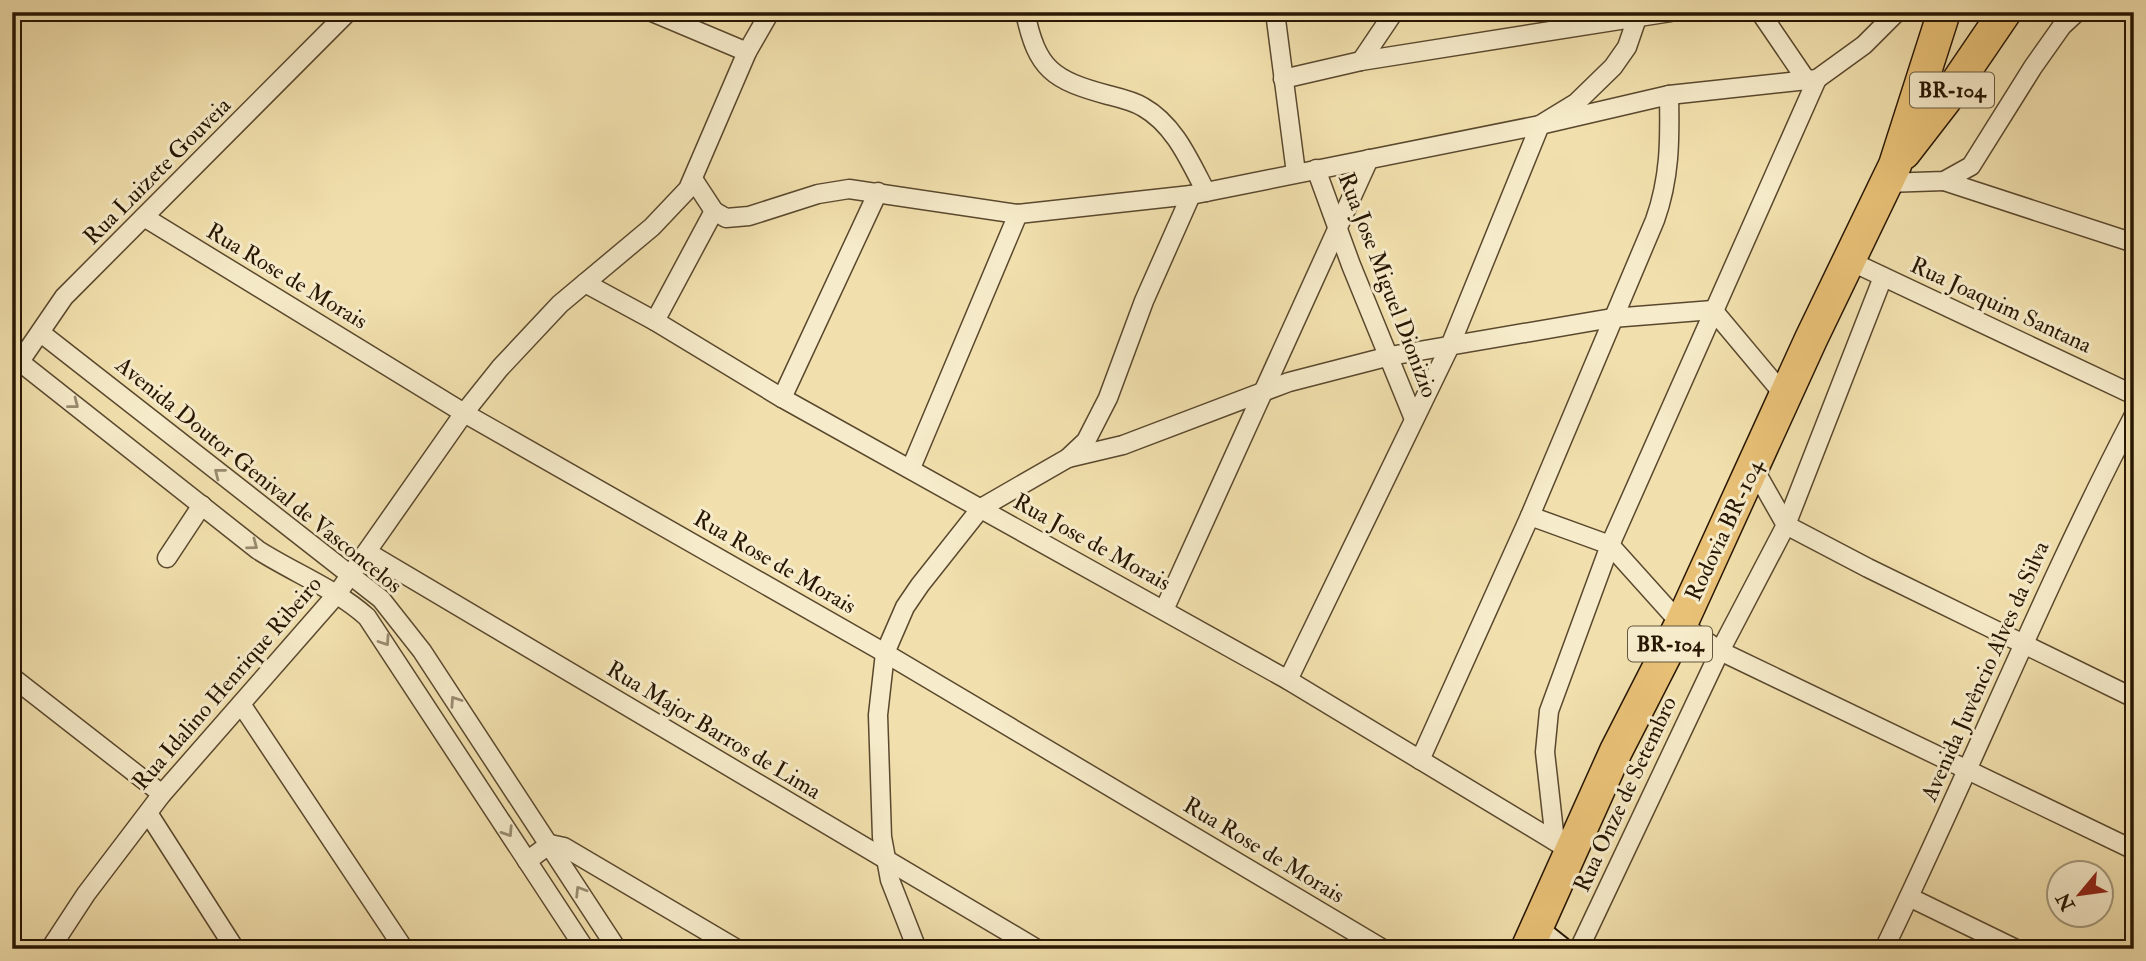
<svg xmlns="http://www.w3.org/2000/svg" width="2146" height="961" viewBox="0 0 2146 961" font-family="'IM FELL Double Pica',serif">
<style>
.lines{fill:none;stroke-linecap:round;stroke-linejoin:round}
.street-casing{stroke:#5a482e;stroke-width:21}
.secondary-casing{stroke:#271603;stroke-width:28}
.highway-casing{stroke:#271603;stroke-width:35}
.street{stroke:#f6ebca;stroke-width:18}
.secondary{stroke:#f6ebca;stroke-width:24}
.highway{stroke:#e8c076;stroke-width:32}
.oneway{stroke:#998b70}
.labels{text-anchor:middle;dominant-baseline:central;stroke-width:6;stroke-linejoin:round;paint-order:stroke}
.shield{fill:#f6ebca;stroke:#65563f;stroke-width:2}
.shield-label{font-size:21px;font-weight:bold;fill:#271603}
.street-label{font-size:23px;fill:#271603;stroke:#f6ebca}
</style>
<rect width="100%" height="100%" fill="#f1e0ad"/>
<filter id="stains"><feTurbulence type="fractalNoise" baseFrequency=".00286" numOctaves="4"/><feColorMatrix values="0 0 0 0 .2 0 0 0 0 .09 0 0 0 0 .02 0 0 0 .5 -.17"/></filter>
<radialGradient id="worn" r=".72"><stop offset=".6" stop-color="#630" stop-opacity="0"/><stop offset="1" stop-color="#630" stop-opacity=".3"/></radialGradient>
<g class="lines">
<g class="street-casing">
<g id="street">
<polyline points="652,12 747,52"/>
<path d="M1025,12C1037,70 1053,80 1108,95C1120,98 1133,101 1143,107C1175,125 1190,162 1206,192"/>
<polyline points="1275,12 1296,173"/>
<polyline points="1760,12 1807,81"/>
<polyline points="1361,61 1394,12"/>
<polyline points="1283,79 1361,61 1671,12"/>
<polyline points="1316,169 1351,265 1414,419"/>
<polyline points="693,179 714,211 726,218 749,216 818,194 849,189 1018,214 1191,195 1540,125 1669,95 1817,79 1864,45 1897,12"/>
<polyline points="1944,181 2134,243"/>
<polyline points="1885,183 1944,181 1971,166 2033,67 2062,26 2077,12"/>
<polyline points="144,217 464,413 885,653 1383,949"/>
<polyline points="1848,260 2134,395"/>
<polyline points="585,283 655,321 782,398 1288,680 1571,851"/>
<polyline points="655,321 714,211"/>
<polyline points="41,333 381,599 422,651 617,949"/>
<path d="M20,362L258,550C294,573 336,589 367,617L585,949"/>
<polyline points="12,373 64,297 348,12"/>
<polyline points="782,398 878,192"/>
<polyline points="1068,458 1123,445 1289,382 1390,356 1612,318 1713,310 1785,396"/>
<polyline points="1753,467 1786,525 1868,568 2134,698"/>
<polyline points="911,468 1018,214"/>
<polyline points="1530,516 1610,545 1681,624 1720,651 2134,850"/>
<polyline points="367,552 1037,949"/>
<polyline points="167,558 202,505"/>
<polyline points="1164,610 1369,159"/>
<polyline points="12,677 162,794"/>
<polyline points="1288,680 1450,346 1540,125 1576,103 1613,67 1627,47 1637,18"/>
<polyline points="241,704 404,949"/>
<path d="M1420,760L1530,516L1655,220C1670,178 1670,140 1669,95"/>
<polyline points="148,813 235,949"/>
<polyline points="1555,841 1545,752 1549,711 1610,545 1817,79"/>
<polyline points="527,861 550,844 564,847 737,949"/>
<polyline points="1909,897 2016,949"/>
<polyline points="50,949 86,894 162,794 337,594 464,413 500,368 560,304 652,227 688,189 747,52 770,12"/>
<polyline points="917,949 890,880 882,837 878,715 885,653 905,607 920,585 981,508 1068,458 1086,441 1108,398 1144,301 1191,195"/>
<polyline points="1579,949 1720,651 1786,525 1883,277"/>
<path d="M1884,949C1970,772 2043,589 2134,415"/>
</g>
</g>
<g class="secondary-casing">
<polyline id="secondary" points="1536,930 1560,949"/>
</g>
<g class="highway-casing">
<g id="highway">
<polyline points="1904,153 1945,100 2005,12"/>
<polyline points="1527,949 1616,751 1681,624 1811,339 1895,165 1944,12"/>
</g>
</g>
<use href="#street" class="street"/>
<use href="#secondary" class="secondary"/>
<use href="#highway" class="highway"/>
</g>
<defs><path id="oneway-chevron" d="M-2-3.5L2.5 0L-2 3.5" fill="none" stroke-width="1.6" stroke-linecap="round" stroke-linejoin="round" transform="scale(1.75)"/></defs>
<g class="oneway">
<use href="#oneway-chevron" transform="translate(74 404) rotate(38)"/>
<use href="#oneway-chevron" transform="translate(219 473) rotate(-142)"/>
<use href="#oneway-chevron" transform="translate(253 545) rotate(37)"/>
<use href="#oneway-chevron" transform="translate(385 641) rotate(56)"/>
<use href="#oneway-chevron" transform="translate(455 701) rotate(-124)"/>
<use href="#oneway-chevron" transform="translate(508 832) rotate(57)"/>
<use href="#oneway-chevron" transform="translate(580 891) rotate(-122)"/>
</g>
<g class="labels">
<g class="shield">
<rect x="1910" y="72.5" width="84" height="35" rx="5"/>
<rect x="1628" y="626.5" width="84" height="35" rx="5"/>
</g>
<g class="shield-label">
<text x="1952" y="90">BR-104</text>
<text x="1670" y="644">BR-104</text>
</g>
<g class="street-label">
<text transform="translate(157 171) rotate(-45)">Rua Luizete Gouveia</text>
<text transform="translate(287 276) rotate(31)">Rua Rose de Morais</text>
<text transform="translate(1388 285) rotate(69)">Rua Jose Miguel Dionizio</text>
<text transform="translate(2001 305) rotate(25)">Rua Joaquim Santana</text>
<text transform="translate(259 475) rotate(39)">Avenida Doutor Genival de Vasconcelos</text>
<text transform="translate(1724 530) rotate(-65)">Rodovia BR-104</text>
<text transform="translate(1092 542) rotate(29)">Rua Jose de Morais</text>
<text transform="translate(775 562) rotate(30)">Rua Rose de Morais</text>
<text transform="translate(1985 671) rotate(-66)">Avenida Juvêncio Alves da Silva</text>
<text transform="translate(227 683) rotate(-49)">Rua Idalino Henrique Ribeiro</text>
<text transform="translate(714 730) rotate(31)">Rua Major Barros de Lima</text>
<text transform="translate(1625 794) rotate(-65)">Rua Onze de Setembro</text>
<text transform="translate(1264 850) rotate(31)">Rua Rose de Morais</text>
</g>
</g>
<rect width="2146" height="961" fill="none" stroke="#f1e0ad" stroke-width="42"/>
<rect x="14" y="14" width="2118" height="933" fill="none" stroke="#271603" stroke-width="3.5"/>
<rect x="21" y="21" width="2104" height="919" fill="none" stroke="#271603" stroke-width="2"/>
<g transform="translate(2080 894) rotate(241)"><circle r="33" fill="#f6ebca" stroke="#a3967a" stroke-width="2"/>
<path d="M0-5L12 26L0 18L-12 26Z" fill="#8f2418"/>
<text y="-10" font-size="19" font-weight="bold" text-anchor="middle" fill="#271603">N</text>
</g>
<rect width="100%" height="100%" filter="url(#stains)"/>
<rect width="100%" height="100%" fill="url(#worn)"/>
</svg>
